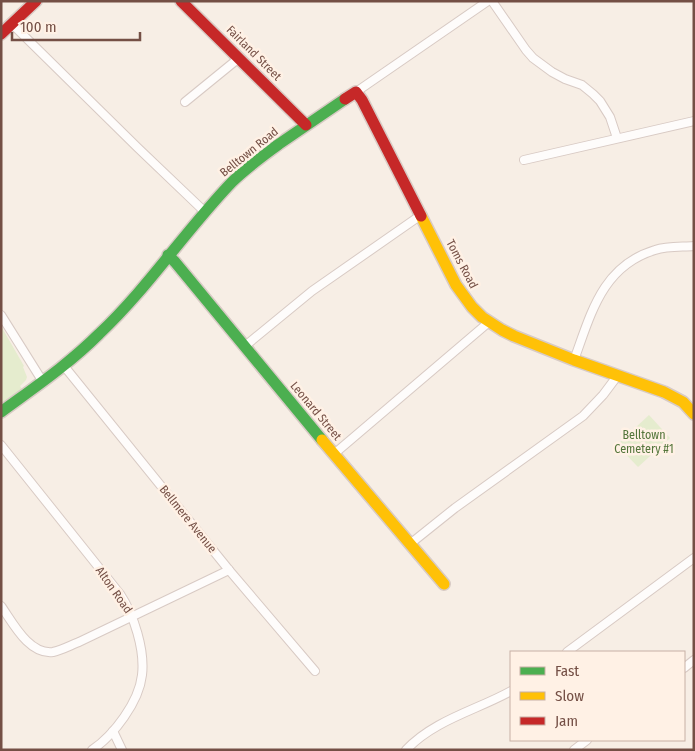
<svg xmlns="http://www.w3.org/2000/svg" width="695" height="751" viewBox="0 0 695 751" font-family="'Fira Sans Condensed',sans-serif">
<style>
.green{fill:#e5ecce}
.lines{fill:none;stroke-linecap:round;stroke-linejoin:round}
.street-casing{stroke:#d8cac4;stroke-width:10}
.fast-casing{stroke:#d8cbc5;stroke-width:14}
.slow-casing{stroke:#d8cbc5;stroke-width:14}
.jam-casing{stroke:#d8cbc5;stroke-width:14}
.street{stroke:#fefcfb;stroke-width:8}
.fast{stroke:#4caf50;stroke-width:11}
.slow{stroke:#ffc107;stroke-width:11}
.jam{stroke:#c62828;stroke-width:11}
.labels{text-anchor:middle;dominant-baseline:central;stroke-width:5;stroke-linejoin:round;paint-order:stroke}
.street-label{font-size:12px;fill:#744f45;stroke:#fff1e5}
.park-label{font-size:12px;fill:#53753a;stroke:#fff1e5}
</style>
<rect width="100%" height="100%" fill="#f7eee5"/>
<g class="green">
<polygon points="1,326 24,366 23,367 27,377 26,380 20,386 22,389 1,403"/>
<polygon points="649,415 670,438 638,467 617,445"/>
</g>
<g class="lines">
<g class="street-casing">
<g id="street">
<polyline points="492,1 526,50 533,58 552,72 565,79 582,85 593,94 600,101 610,117 617,138"/>
<polyline points="12,24 138,148 205,212"/>
<polyline points="356,92 488,1"/>
<polyline points="185,102 239,58"/>
<polyline points="524,160 694,121"/>
<polyline points="1,315 43,382"/>
<polyline points="245,346 312,291 421,215"/>
<path d="M574,360C591,314 602,266 655,250C667,246 681,247 694,246"/>
<polyline points="64,366 229,570 315,671"/>
<path d="M1,445L120,594C134,615 145,650 142,675C139,702 114,735 92,750"/>
<polyline points="334,454 489,322"/>
<polyline points="410,544 455,508 583,416 603,395 618,375"/>
<path d="M1,606C13,623 29,655 53,652C62,650 71,645 79,642L229,570"/>
<polyline points="567,652 694,558"/>
<polyline points="684,668 694,660"/>
<polyline points="113,731 122,750"/>
<path d="M406,750C434,720 477,710 511,691"/>
<polyline points="574,750 587,740"/>
</g>
</g>
<g class="fast-casing">
<g id="fast">
<polyline points="168,255 175,262 322,440"/>
<path d="M1,412C35,387 69,364 99,334C148,288 185,231 232,182C246,168 263,156 279,144C301,129 323,114 345,99"/>
</g>
</g>
<g class="slow-casing">
<g id="slow">
<polyline points="421,216 456,285 472,307 482,317 502,330 514,336 574,360 664,392 683,402 694,414"/>
<polyline points="322,440 444,584"/>
</g>
</g>
<g class="jam-casing">
<g id="jam">
<polyline points="181,1 306,125"/>
<polyline points="1,34 36,1"/>
<polyline points="345,99 356,92 362,100 421,216"/>
</g>
</g>
<use href="#street" class="street"/>
<use href="#fast" class="fast"/>
<use href="#slow" class="slow"/>
<use href="#jam" class="jam"/>
</g>
<g class="labels">
<g class="street-label">
<text transform="translate(254 53) rotate(45)">Fairland Street</text>
<text transform="translate(249 152) rotate(-39)">Belltown Road</text>
<text transform="translate(462 264) rotate(62)">Toms Road</text>
<text transform="translate(316 411) rotate(50)">Leonard Street</text>
<text transform="translate(188 519) rotate(51)">Bellmere Avenue</text>
<text transform="translate(114 590) rotate(55)">Alton Road</text>
</g>
<g class="park-label">
<text x="644" y="435">Belltown<tspan x="644" dy="14">Cemetery #1</tspan></text>
</g>
</g>
<rect width="695" height="751" fill="none" stroke="#744f45" stroke-width="5"/>
<rect x="510" y="651" width="175" height="90" fill="#fff1e5" stroke="#c7b0a5"/>
<rect x="520" y="667" width="25" height="8" fill="#4caf50" stroke="#c7b0a5"/>
<text x="555" y="676" font-size="15" fill="#744f45">Fast</text>
<rect x="520" y="692" width="25" height="8" fill="#ffc107" stroke="#c7b0a5"/>
<text x="555" y="701" font-size="15" fill="#744f45">Slow</text>
<rect x="520" y="717" width="25" height="8" fill="#c62828" stroke="#c7b0a5"/>
<text x="555" y="726" font-size="15" fill="#744f45">Jam</text>
<path d="M12 32v8h128v-8" fill="none" stroke="#744f45" stroke-width="2.5"/>
<text x="20" y="32" font-size="15" fill="#744f45" stroke="#fff1e5" stroke-width="4" paint-order="stroke">100 m</text>
</svg>
